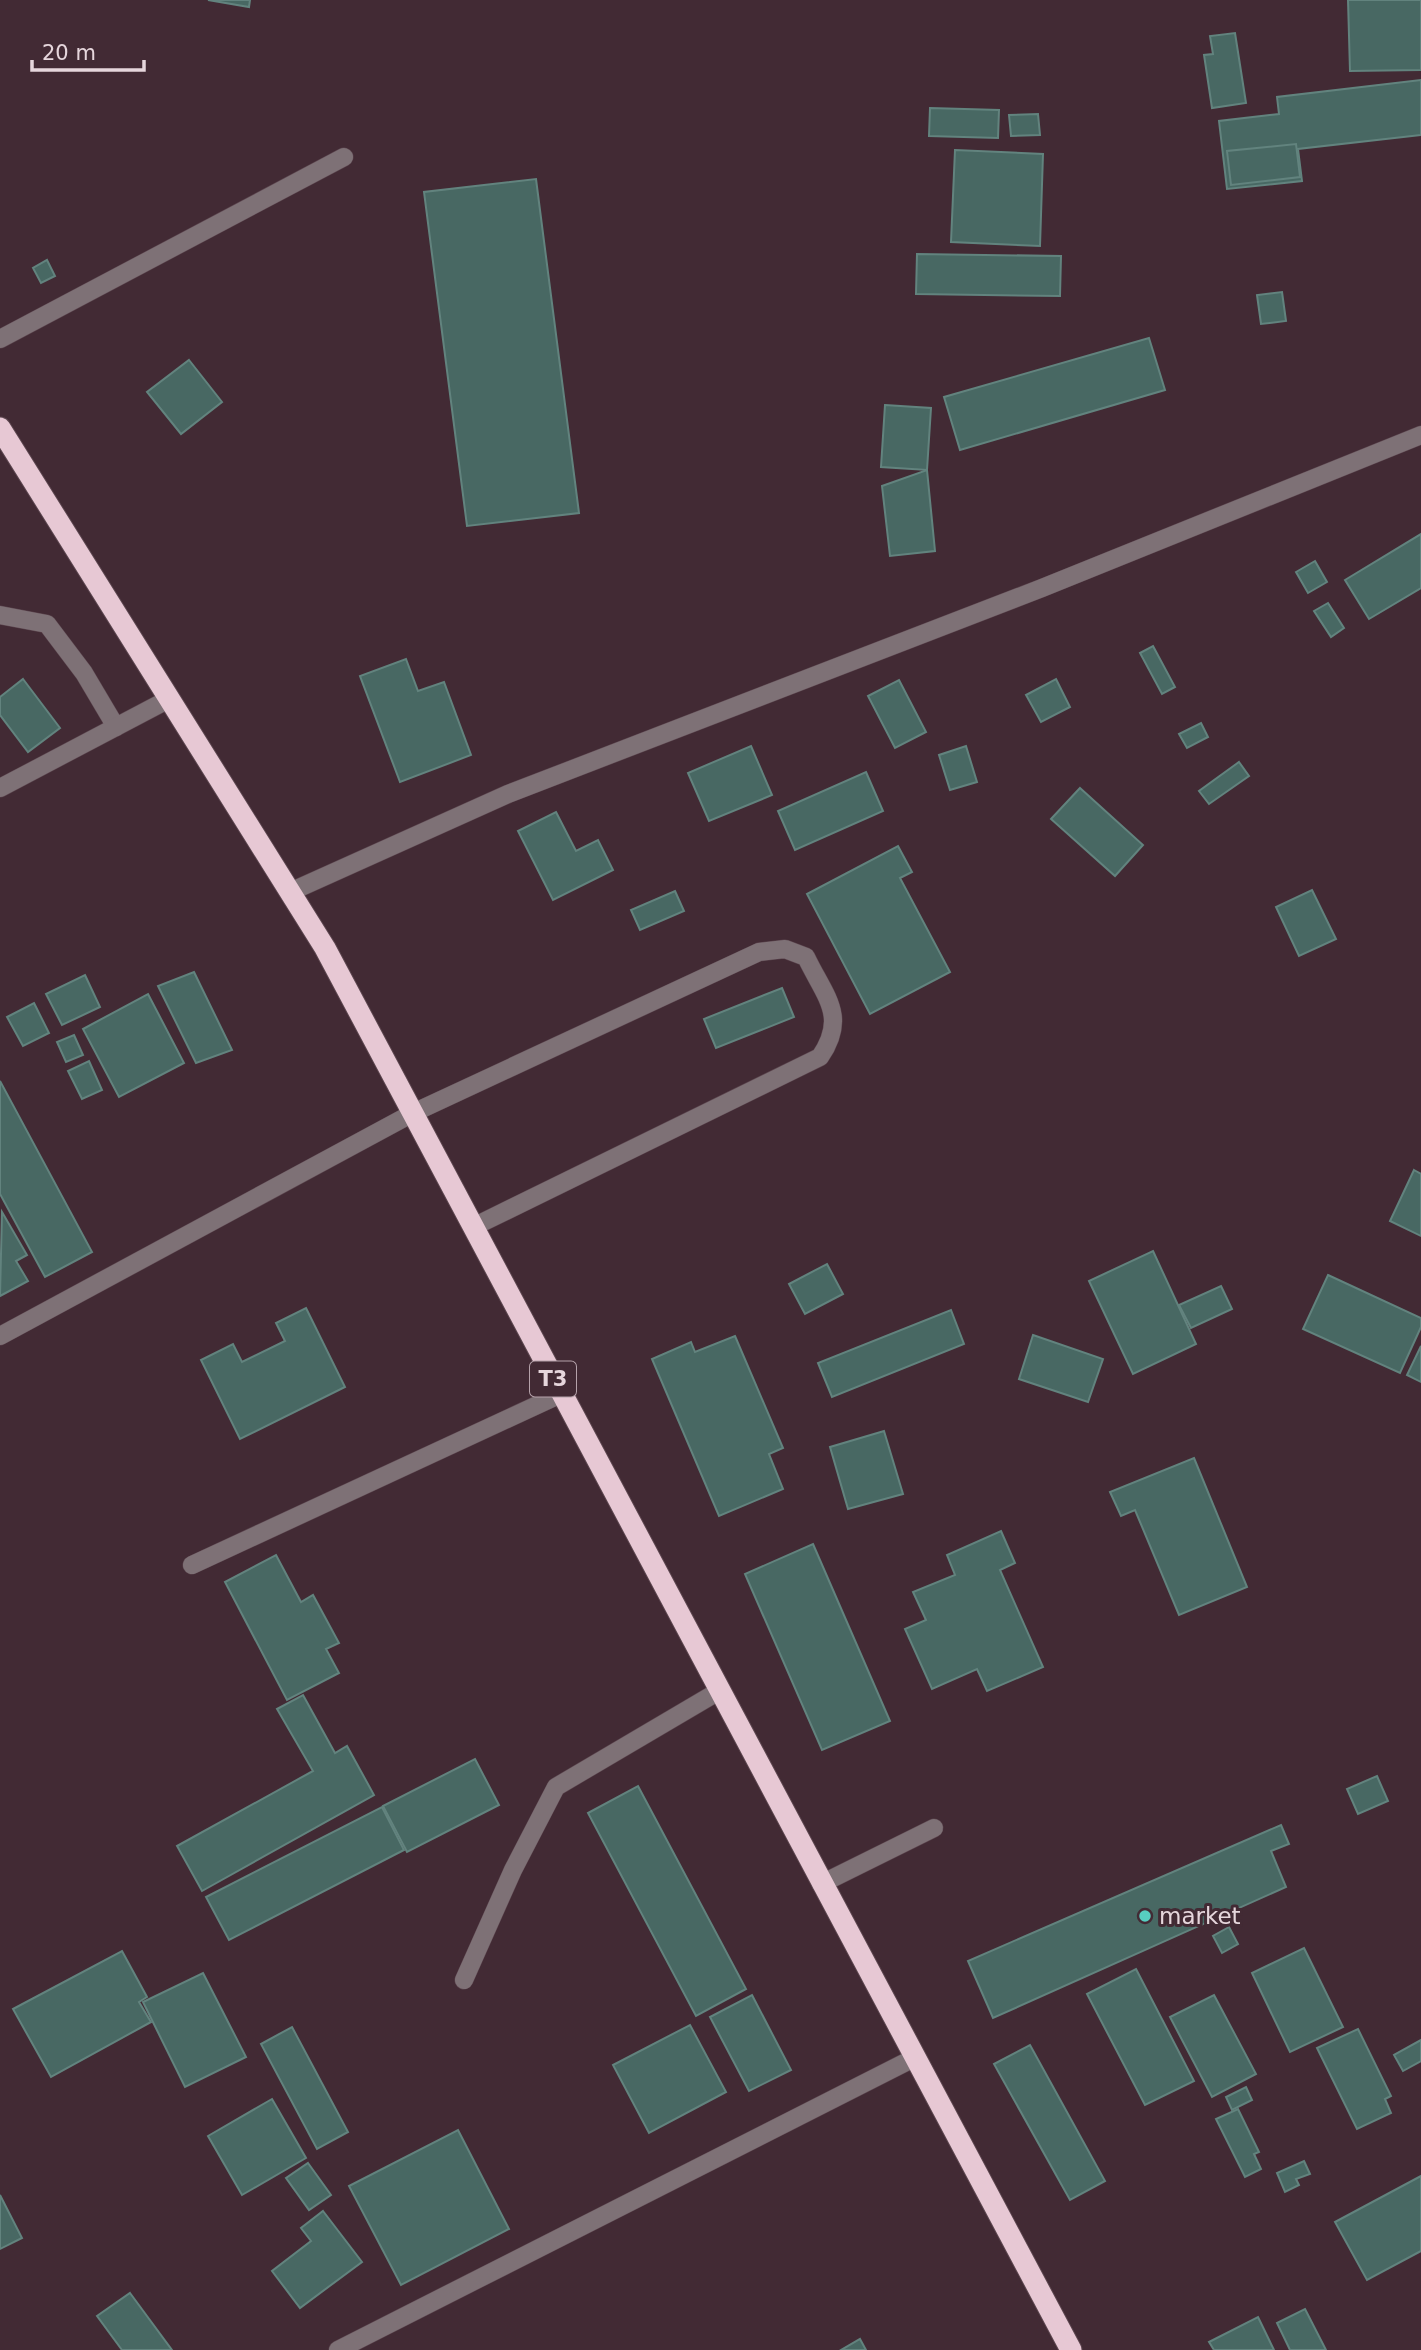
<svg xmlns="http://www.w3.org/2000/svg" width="1421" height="2350" viewBox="0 0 1421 2350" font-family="'DejaVu Sans',sans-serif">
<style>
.building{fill:#486863;stroke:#62837e;stroke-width:2}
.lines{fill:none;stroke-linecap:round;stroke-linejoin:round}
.minor-casing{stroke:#5c464f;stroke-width:19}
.highway-casing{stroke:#5c464f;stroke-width:23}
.minor{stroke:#7e7176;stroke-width:18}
.highway{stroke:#e7c8d4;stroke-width:21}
.poi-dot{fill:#57cec1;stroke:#422a34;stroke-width:2.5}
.labels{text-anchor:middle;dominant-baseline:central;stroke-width:6;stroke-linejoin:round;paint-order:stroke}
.shield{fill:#422a34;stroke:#b5a2aa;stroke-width:2}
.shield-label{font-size:21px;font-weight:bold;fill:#e6d6dc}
.poi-label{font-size:23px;fill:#e6d6dc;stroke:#422a34;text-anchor:start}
</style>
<rect width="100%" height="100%" fill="#422a34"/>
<g class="building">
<polygon points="208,0 250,0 249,7"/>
<polygon points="1348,0 1421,0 1421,70 1350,71"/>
<polygon points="1235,33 1246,103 1212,108 1204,55 1213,54 1210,36"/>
<polygon points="1421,80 1421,135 1298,149 1302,181 1227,189 1219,121 1279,114 1277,97"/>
<polygon points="930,108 999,110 998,138 929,136"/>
<polygon points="1038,114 1040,135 1011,136 1009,115"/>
<polygon points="1296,144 1300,177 1231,185 1227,151"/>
<polygon points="955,150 1043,154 1040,246 951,242"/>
<polygon points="536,179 579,513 467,526 424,192"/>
<polygon points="917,254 1061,256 1060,296 916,294"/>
<polygon points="47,260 55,276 41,283 33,268"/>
<polygon points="1282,292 1286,321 1261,324 1257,295"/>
<polygon points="1149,338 1165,390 960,450 944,397"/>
<polygon points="189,360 222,402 181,434 147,392"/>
<polygon points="885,405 931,408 927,470 881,467"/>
<polygon points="927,470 935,551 890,556 882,486"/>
<polygon points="1421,534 1421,588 1369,619 1345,580"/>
<polygon points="1315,561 1327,582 1308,593 1296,572"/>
<polygon points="1328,603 1344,628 1331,637 1314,611"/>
<polygon points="1153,646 1175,687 1162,694 1140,653"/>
<polygon points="406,659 418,691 444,682 471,755 400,782 360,676"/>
<polygon points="23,679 60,728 28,752 0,715 0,697"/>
<polygon points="1056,679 1070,707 1041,722 1026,695"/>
<polygon points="899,680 926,732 895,748 868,696"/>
<polygon points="1201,723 1208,737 1187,748 1179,734"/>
<polygon points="751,746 772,795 709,821 688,773"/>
<polygon points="966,746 977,782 950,790 939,755"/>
<polygon points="1239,762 1249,776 1209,804 1199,791"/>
<polygon points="866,772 883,811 795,850 778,811"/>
<polygon points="1080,788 1143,845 1115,876 1051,819"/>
<polygon points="556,812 576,851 598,840 613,870 553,900 518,831"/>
<polygon points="898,846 912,872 900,878 950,972 870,1014 807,894"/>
<polygon points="1312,890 1336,939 1299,956 1276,907"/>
<polygon points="675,891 684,911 640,930 631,910"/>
<polygon points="194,972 232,1050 196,1063 158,986"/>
<polygon points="85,975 100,1007 62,1025 46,994"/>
<polygon points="782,988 794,1017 716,1048 704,1019"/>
<polygon points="148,994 184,1063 119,1097 83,1029"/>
<polygon points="34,1003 49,1033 23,1046 7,1017"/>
<polygon points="74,1035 83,1055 66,1062 57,1042"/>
<polygon points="89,1061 102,1090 82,1099 68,1071"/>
<polygon points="0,1081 92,1252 45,1277 0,1194"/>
<polygon points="1414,1170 1421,1174 1421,1236 1390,1221"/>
<polygon points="2,1212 27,1255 16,1261 28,1281 0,1296"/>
<polygon points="1153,1251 1196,1344 1133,1374 1089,1281"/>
<polygon points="827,1264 843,1294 805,1314 789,1284"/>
<polygon points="1328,1275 1421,1318 1421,1327 1400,1373 1303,1329"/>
<polygon points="1221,1286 1232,1309 1191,1328 1179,1305"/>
<polygon points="306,1308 345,1387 240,1439 201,1360 233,1344 242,1362 285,1341 276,1323"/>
<polygon points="951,1310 964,1344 832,1397 818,1363"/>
<polygon points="1033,1335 1103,1359 1088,1402 1019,1379"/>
<polygon points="735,1336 783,1448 769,1454 783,1489 719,1516 652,1359 691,1342 695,1352"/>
<polygon points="1421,1346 1421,1382 1407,1375"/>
<polygon points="884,1431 903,1494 848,1509 830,1447"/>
<polygon points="1194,1458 1247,1587 1179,1615 1135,1510 1121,1516 1110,1492"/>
<polygon points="1001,1531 1015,1563 1000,1570 1043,1667 987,1691 977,1669 932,1689 905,1629 926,1620 913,1592 955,1575 947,1555"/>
<polygon points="813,1544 890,1721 822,1750 745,1574"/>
<polygon points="276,1555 301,1602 313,1595 339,1643 326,1649 339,1673 287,1700 225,1582"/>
<polygon points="303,1695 335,1753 347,1746 374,1795 202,1891 177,1846 313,1771 277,1709"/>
<polygon points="475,1759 499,1805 407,1852 383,1806"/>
<polygon points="1377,1776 1388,1801 1358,1814 1347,1789"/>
<polygon points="638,1786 746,1989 696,2016 588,1813"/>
<polygon points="382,1807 404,1850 229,1940 206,1897"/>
<polygon points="1281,1825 1289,1844 1271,1851 1286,1887 993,2018 968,1961"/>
<polygon points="1229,1927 1238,1944 1222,1953 1213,1936"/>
<polygon points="1304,1948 1343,2027 1290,2052 1252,1973"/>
<polygon points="122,1951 147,1997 139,2002 151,2022 51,2077 13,2009"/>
<polygon points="1136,1969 1194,2081 1145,2105 1087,1994"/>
<polygon points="203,1973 246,2057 185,2087 143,2002"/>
<polygon points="752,1995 791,2070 749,2091 710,2017"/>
<polygon points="1214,1995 1256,2074 1212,2097 1170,2017"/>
<polygon points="690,2025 726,2092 649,2133 613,2065"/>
<polygon points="292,2027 348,2132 317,2149 261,2044"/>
<polygon points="1358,2029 1391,2096 1385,2099 1391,2113 1357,2129 1317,2048"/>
<polygon points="1421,2040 1421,2061 1403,2071 1394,2055"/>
<polygon points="1030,2045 1105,2181 1070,2200 994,2064"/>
<polygon points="1246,2087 1252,2100 1232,2110 1226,2097"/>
<polygon points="272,2099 306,2158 242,2195 208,2136"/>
<polygon points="1238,2109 1259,2152 1254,2154 1261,2169 1245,2177 1216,2119"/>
<polygon points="458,2130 509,2229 401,2285 349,2186"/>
<polygon points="1304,2161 1310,2174 1296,2179 1299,2185 1285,2192 1277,2173"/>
<polygon points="308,2163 331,2195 309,2210 286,2178"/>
<polygon points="1421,2176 1421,2251 1367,2280 1335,2222"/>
<polygon points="0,2195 22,2238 0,2249"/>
<polygon points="323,2211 362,2262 300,2308 272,2271 311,2241 301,2228"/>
<polygon points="130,2293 172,2350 122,2350 97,2316"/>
<polygon points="1305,2309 1326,2350 1290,2350 1277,2323"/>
<polygon points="1258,2317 1274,2350 1214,2350 1209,2342"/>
<polygon points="860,2339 866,2350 841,2350"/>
</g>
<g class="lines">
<g class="minor-casing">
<g id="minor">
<polyline points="0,339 344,157"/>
<polyline points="0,615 47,624 84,673 116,727"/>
<polyline points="0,788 169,699"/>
<polyline points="290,892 508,794 1042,588 1421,435"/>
<path d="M0,1336L413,1113L759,952L785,949L806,957C825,997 848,1016 820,1057L473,1227"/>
<polyline points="192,1565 561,1394"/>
<polyline points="821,1884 934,1828"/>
<polyline points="464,1980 513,1870 556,1787 719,1691"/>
<polyline points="338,2350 914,2058"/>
</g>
</g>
<g class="highway-casing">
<polyline id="highway" points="0,428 325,948 1071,2350"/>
</g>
<use href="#minor" class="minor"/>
<use href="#highway" class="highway"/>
</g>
<circle class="poi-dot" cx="1145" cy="1916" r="7"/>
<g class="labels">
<rect class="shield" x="530" y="1361.5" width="46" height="35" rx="5"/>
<g class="shield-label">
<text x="553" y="1379">T3</text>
</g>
<g class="poi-label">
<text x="1159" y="1916">market</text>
</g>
</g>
<path d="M32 60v10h112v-10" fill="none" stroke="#e6d6dc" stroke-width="3.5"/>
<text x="42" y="60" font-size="21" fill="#e6d6dc" stroke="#422a34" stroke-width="5" paint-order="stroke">20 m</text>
</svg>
